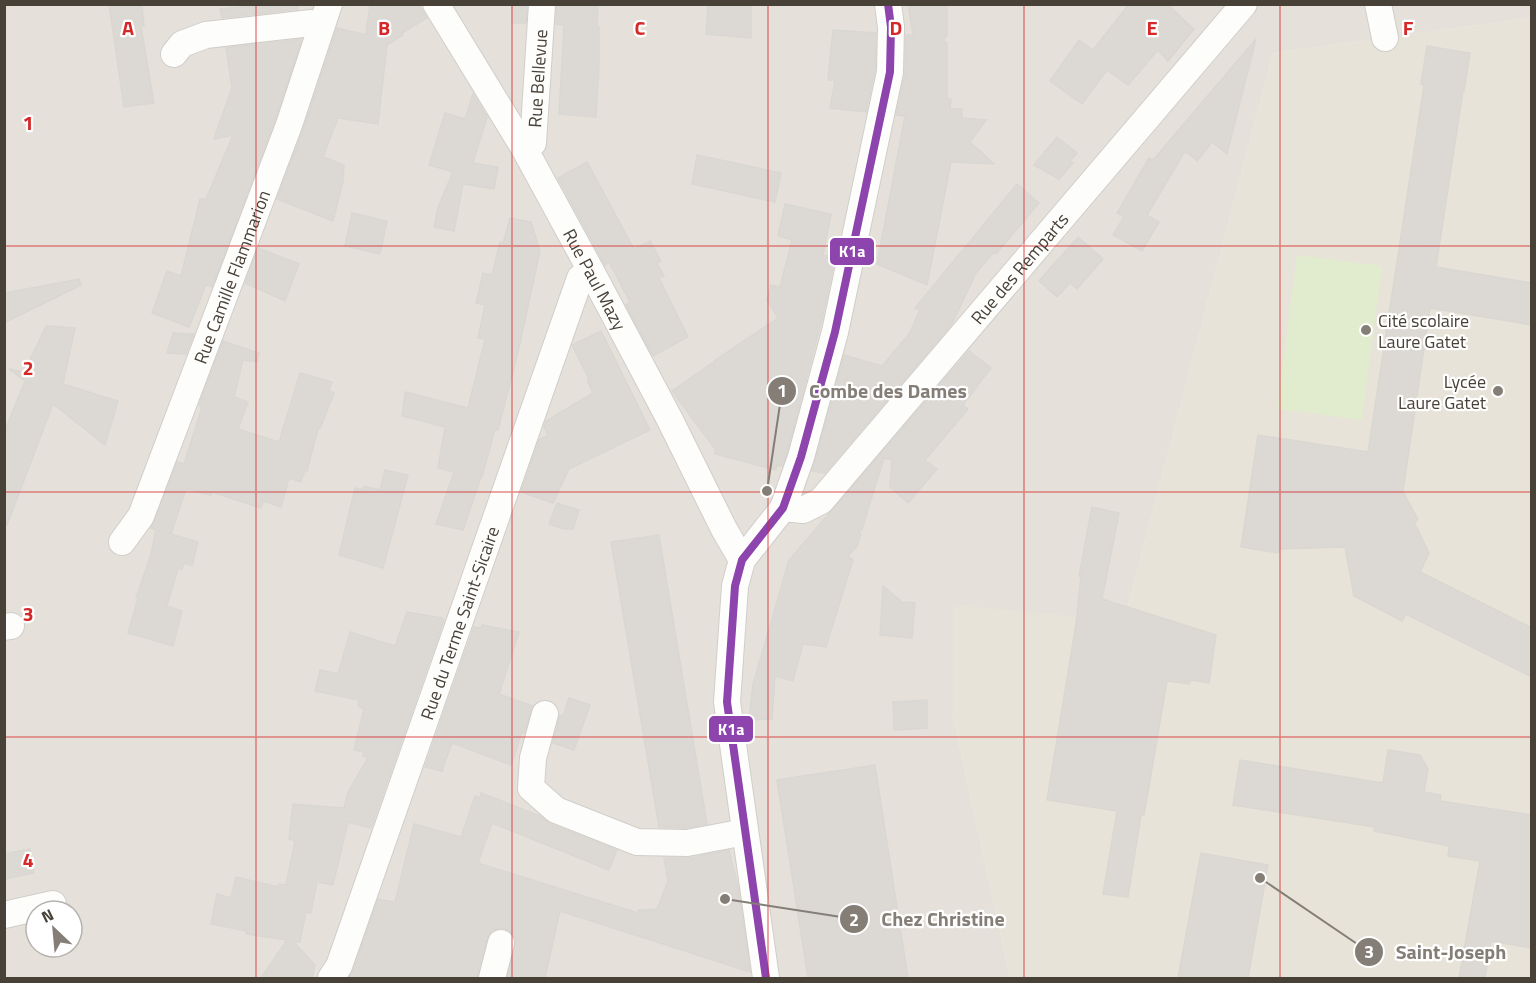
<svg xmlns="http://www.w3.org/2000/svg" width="1536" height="983" viewBox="0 0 1536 983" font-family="'Titillium Web',sans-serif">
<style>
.residential{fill:#e5e1da;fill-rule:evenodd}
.education{fill:#e8e3d8}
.green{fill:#e1ebce}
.building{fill:#dcd9d5;stroke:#dad7d2;stroke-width:1.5}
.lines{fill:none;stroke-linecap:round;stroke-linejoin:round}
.minor-casing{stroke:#d0ceca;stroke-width:28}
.minor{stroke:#fdfdfc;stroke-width:26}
.bus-1-casing{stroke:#fff;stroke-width:12}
.bus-1{stroke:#8e44ad;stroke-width:8}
.grid{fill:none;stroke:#d62828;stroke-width:1.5;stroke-opacity:0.55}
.poi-dot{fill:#847e77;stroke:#fff;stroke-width:2}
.labels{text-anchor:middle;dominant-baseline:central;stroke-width:4.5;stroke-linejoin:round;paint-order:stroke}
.street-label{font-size:18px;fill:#484138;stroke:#fff}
.poi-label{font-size:18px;fill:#484138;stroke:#fff;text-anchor:start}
.grid-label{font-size:20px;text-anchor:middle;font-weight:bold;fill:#d62828;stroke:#fff;stroke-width:4.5;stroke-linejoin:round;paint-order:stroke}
.leader{fill:none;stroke:#847e77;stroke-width:2}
.callout-dot{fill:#847e77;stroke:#fff;stroke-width:2}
.mark-label{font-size:18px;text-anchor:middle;font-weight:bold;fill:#fff}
.callout-label{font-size:20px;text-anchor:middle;font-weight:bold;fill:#847e77;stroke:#fff;stroke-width:4.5;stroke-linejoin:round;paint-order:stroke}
.line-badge{stroke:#fff;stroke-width:2}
.badge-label{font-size:16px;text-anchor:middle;font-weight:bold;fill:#fff}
</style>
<rect width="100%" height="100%" fill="#f2f0ec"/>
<path class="residential" d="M5,5H1531V18L1273,53L1124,621L953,716L1010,978H5ZM36,911H72V947H36Z"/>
<polygon class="education" points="1531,18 1531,978 1010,978 953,716 953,605 1124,621 1273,53"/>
<polygon class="green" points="1297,255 1382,266 1362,420 1277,409"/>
<g class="building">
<polygon points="109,4 142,4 144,26 141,26 154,103 124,107"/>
<polygon points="370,4 418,4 427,18 402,33 403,35 387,45 378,124 338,118 323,157 344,165 343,182 333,221 277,199 303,130 337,28 366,35"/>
<polygon points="512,4 527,4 526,23 512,23"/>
<polygon points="557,4 598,4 597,26 599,27 599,66 596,117 559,114 564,25 556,24"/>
<polygon points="708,4 751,4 751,38 706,34"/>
<polygon points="908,4 947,4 947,35 943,40 947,43 947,99 951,99 950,109 962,109 962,118 986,120 970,142 994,164 951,162 927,285 877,264 905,116 896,115 905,75 906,35 913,35"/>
<polygon points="1129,4 1167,4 1194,29 1168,61 1158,50 1128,85 1107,70 1082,104 1050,81 1079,40 1093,50"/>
<polygon points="261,5 298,5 298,9 222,18 220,9"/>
<polygon points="833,30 876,33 875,70 866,112 830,108 835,80 828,80"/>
<polygon points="302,39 275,120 212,287 206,285 189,327 152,313 167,271 181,276 200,199 206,199 233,135 214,139 232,87 226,48"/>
<polygon points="1256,39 1227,154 1212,142 1197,161 1185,151 1147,215 1159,222 1142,251 1113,235 1124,217 1117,213 1149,158 1153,160"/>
<polygon points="1427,46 1470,53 1464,91 1463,91 1436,267 1532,283 1532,325 1430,308 1403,491 1418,520 1414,522 1429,553 1420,572 1532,628 1532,677 1406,614 1402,621 1354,596 1345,547 1279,549 1278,553 1241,547 1258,435 1368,452 1424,85 1421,84"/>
<polygon points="473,94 487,117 473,163 498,167 494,189 463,184 454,231 434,227 438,207 453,172 429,165 445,113 465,119"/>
<polygon points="1057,137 1077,153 1070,161 1073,163 1059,179 1034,165"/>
<polygon points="697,155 781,173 775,202 692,184"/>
<polygon points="587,162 634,249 650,241 661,261 657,263 664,276 659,278 688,337 653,356 626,305 630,302 609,262 605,265 558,178"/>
<polygon points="1017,184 1039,203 996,254 994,252 976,273 952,324 825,473 812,471 844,355 882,366 909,334 920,310 915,308"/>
<polygon points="785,204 831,214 823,255 835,258 822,319 787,453 782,466 777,465 776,470 715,454 715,449 672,391 712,363 714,366 714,361 778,318 767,300 771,285 780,287 792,240 778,236"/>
<polygon points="352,213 387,221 380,254 345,246"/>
<polygon points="510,218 531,222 540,251 519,348 498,430 495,429 482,477 481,477 463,530 436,524 454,472 438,468 445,427 402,416 405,392 468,408 485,339 478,338 485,305 476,303 483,273 492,275 500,242 503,243"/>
<polygon points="1078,237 1103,259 1077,289 1070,283 1057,297 1039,281"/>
<polygon points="258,248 299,264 285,301 245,283"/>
<polygon points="79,279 81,285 4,323 4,293"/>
<polygon points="46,326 75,328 63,384 118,401 105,445 53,404 7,525 4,524 4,433 25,381 9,369 24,372"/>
<polygon points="601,331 650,430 569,469 553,503 521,492 539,440 548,435 544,427 546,421 593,393 587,380 589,379 572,345"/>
<polygon points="173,333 194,334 186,354 167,353"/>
<polygon points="223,341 259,353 257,362 243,360 234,397 248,402 238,429 279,442 300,373 332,382 329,391 334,393 320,429 318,429 307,471 305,470 301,482 289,478 281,507 263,501 261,508 212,492 211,495 186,489 171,534 198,542 192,566 184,563 182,569 178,568 167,606 182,611 173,646 128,633 138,598 136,598 151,554 156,530 151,528 177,462 184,464 202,407 199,405"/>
<polygon points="969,351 991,368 963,405 968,409 925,460 937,469 908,503 890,487 892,460 884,458 862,529 859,532 861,534 857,546 848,556 853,560 826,647 803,644 793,681 775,676 772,719 749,720 753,684 789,560"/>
<polygon points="385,470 408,475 383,568 339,555 355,488 362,490 364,486 380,490"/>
<polygon points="557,503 579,510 573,529 564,529 549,524"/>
<polygon points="1092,507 1119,513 1102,599 1216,635 1209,683 1191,680 1189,684 1167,681 1144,815 1141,815 1128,897 1103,894 1117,811 1047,800 1076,624 1081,576 1079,576"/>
<polygon points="659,535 707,824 686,828 659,827 611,542"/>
<polygon points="883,586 902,602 915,603 912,638 880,635"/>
<polygon points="407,612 442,618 444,620 371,828 348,822 333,885 317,882 311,913 306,912 300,942 294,942 315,965 312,978 261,978 287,940 246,934 247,931 211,924 217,894 231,898 236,877 279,887 279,884 286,885 295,841 289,839 293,804 344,808 348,792 368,758 363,756 364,752 354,750 364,709 358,706 359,700 315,691 320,670 338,674 350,632 395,646"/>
<polygon points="482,625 519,632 499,694 533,706 524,733 522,732 511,765 452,743 442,771 425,767 474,627 481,628"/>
<polygon points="569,698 590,705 574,750 553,743 560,715 563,716"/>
<polygon points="927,700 927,728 894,730 893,702"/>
<polygon points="1388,750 1420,755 1428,769 1424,792 1441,795 1440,801 1532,815 1532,948 1491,941 1485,978 1459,978 1480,861 1448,856 1449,846 1374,831 1375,827 1233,805 1240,760 1383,783"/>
<polygon points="875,765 908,978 808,978 777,780"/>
<polygon points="481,793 540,816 550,824 617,850 609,870 492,823 478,863 638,913 639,910 657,909 668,881 664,858 690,858 729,850 739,891 750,972 560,911 545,978 507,978 516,940 511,932 504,928 496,929 490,933 487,939 477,978 349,978 353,971 378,899 395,902 414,824 461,837 475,796 480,798"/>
<polygon points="30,849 34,873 4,879 4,854"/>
<polygon points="1201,853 1268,865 1248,978 1178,978"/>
</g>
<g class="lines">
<g class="minor-casing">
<g id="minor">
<path id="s1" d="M436,4L524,148L591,271L669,418L724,529L742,560"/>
<polyline points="1378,4 1385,38"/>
<polyline points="174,54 182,44 206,35 311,23 321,26"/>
<path id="s2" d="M524,148L533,143L542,4"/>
<path id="s3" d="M783,508L803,510L821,501L1244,4"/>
<path id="s4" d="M122,542L141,516L289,125L329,4"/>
<polyline points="4,627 11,626"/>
<polyline points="545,714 533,758 531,788 556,810 637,842 687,843 745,832"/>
<polyline points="4,915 53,904"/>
<path id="s5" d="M331,978L339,966L580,278L591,271"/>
<polyline points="492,978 501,943"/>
<polyline points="766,978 727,702 735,586 742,560 783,508 801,457 835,332 890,72 891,27 888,4"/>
</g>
</g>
<use href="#minor" class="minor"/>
<g class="bus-1-casing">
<polyline id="bus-1" points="766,978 727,702 735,586 742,560 783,508 801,457 835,332 890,72 891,27 888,4"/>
</g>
<use href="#bus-1" class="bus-1"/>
</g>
<path class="grid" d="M256,4V978M512,4V978M768,4V978M1024,4V978M1280,4V978M4,246H1532M4,492H1532M4,737H1532"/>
<g class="poi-dot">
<circle cx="1366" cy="330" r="6"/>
<circle cx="1498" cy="391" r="6"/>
</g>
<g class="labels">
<g class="street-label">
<text stroke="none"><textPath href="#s2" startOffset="75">Rue Bellevue</textPath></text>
<text stroke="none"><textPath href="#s3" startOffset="346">Rue des Remparts</textPath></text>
<text stroke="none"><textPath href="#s4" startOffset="288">Rue Camille Flammarion</textPath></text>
<text stroke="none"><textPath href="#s1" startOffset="318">Rue Paul Mazy</textPath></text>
<text stroke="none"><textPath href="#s5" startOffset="378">Rue du Terme Saint-Sicaire</textPath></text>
</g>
<g class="poi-label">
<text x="1378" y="320">Cité scolaire<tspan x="1378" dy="21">Laure Gatet</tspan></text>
<text x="1486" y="381" text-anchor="end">Lycée<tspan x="1486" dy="21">Laure Gatet</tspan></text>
</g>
</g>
<g class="grid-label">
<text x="128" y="35">A</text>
<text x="384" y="35">B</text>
<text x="640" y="35">C</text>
<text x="896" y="35">D</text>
<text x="1152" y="35">E</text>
<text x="1408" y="35">F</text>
<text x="28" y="130">1</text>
<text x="28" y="375">2</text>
<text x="28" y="621">3</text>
<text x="28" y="867">4</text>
</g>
<path class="leader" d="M767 491L782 391M725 899L854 919M1260 878L1369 952"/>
<g class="callout-dot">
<circle cx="767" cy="491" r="6"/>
<circle cx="725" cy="899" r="6"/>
<circle cx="1260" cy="878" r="6"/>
<circle cx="782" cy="391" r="15"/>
<circle cx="854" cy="919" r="15"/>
<circle cx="1369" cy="952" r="15"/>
</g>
<g class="mark-label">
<text x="782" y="397">1</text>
<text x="854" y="926">2</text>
<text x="1369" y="958">3</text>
</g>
<g class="callout-label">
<text x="888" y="398">Combe des Dames</text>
<text x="943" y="926">Chez Christine</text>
<text x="1451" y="959">Saint-Joseph</text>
</g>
<g class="line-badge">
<rect x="829" y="237" width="46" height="29" rx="6" fill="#8e44ad"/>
<rect x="708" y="715" width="46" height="28" rx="6" fill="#8e44ad"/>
</g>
<g class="badge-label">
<text x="852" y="257">K1a</text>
<text x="731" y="735">K1a</text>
</g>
<rect width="1536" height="983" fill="none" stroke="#484138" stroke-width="12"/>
<g transform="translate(54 929) rotate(334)"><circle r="28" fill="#ffffff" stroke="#b6b3af" stroke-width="1.5"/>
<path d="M0-4.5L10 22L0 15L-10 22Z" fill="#847e77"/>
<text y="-9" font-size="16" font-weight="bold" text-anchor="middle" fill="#484138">N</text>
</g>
</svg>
